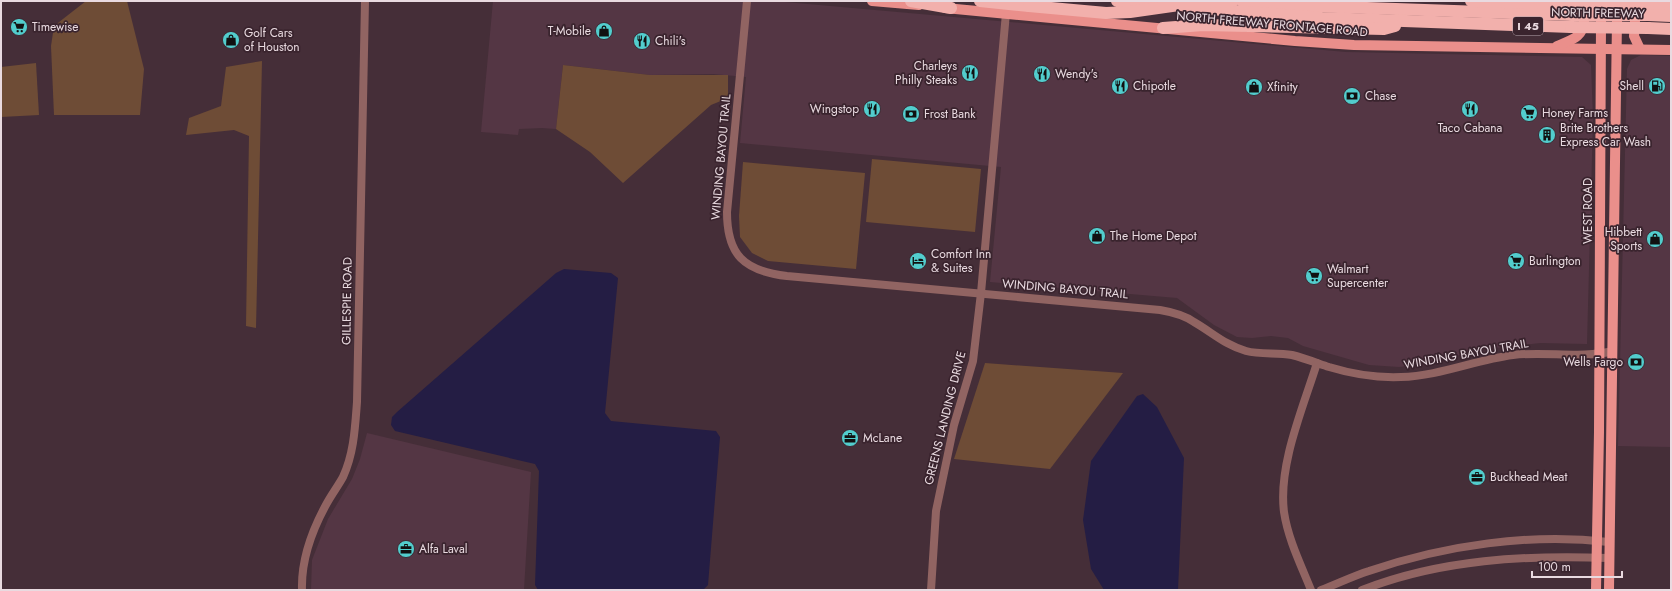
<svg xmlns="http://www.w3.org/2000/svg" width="1672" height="591" viewBox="0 0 1672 591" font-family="Jost,sans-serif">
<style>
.built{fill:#543644}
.green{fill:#6e4c36}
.water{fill:#241d44}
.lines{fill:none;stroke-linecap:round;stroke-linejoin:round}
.minor{stroke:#916462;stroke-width:8}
.major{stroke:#ea8f8b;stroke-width:10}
.highway{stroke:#f2b0ac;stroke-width:12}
.highway-bridge{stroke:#f2b0ac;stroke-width:12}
.labels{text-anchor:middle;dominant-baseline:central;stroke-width:3.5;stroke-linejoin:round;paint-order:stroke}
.shield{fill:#3a242e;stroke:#b4a3ab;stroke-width:1}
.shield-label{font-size:11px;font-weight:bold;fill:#e9dae0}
.street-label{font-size:12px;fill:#e9dae0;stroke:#3a242e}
.poi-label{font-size:12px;fill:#e9dae0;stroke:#3a242e;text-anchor:start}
</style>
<rect width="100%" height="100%" fill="#452e38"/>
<g class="built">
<polygon points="493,1 774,1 1346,52 1582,57 1591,65 1593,119 1587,344 1541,343 1485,349 1423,364 1399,367 1369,365 1303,346 1288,338 1271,336 1252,338 1237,337 1214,325 1177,298 990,282 1001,167 740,143 746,77 713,74 650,75 563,65 556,129 542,128 519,129 518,135 481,132"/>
<polygon points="1641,55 1671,56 1671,447 1618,446 1627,69 1631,60"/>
<polygon points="367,433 531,472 524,590 311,590 312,560 328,519 352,479 360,459"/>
</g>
<g class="green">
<polygon points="86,1 127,1 144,69 140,115 54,115 51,46 54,26"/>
<polygon points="262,61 256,328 246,326 249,136 234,130 186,135 189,118 221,106 226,67"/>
<polygon points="36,63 39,115 1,117 1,67"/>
<polygon points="563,65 650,75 728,75 728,98 711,105 623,183 590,152 556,129"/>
<polygon points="872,159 981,169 975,232 866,222"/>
<polygon points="743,162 865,173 856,269 768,261 752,253 740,237 739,216"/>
<polygon points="985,363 1123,373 1050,469 954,459"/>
</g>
<g class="water">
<polygon points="564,269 611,273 618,278 605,413 611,421 716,431 720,437 708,585 703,590 538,590 535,585 539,471 535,464 395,431 391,425 392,417 397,412 556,273"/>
<polygon points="1143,394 1157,407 1184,458 1178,590 1104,590 1091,569 1083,520 1091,461 1137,396"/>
</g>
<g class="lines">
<g class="minor">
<path d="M747,1L727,212C727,255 744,271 787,276L1160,310C1172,312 1184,315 1194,322C1213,333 1225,345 1246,351C1261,355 1277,352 1292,355C1304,358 1317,363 1329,367C1352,374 1377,378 1401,377C1439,376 1475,360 1513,355C1546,351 1581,359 1613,351"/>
<path d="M302,590C301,559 312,530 327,503C332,494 338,486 343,477C354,453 355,428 357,402L365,1"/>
<polyline points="931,590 936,511 954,425 973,361 981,293 1006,13"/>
<path d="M1311,590C1301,565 1288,539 1284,512C1278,465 1303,408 1317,363"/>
<path d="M1321,590C1337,584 1353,576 1369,571C1445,545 1530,533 1609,542"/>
<path d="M1362,590C1441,559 1526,555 1609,558"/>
</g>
<g class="major">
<polyline points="872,1 919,5"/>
<polyline points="945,8 1295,41 1354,45 1671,50"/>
<polyline points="1635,21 1634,36 1640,49"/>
<path d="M1557,46C1571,40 1583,38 1584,21"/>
<polyline points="1596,590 1599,432 1601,21"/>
<polyline points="1609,590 1617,20"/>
</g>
<g class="highway">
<polyline points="911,1 951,8"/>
<polyline points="980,1 1029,6"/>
<polyline points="1117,1 1162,5"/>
<polyline points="1242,1 1309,6 1572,15"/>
<polyline points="1471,1 1572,4"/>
<polyline points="1648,5 1671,6"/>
<polyline points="1186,7 1322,18 1571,27"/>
<polyline points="1648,15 1671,16"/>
<polyline points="1163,28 1203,25 1384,29 1395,26"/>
<polyline points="1648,28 1671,29"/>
</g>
<g class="highway-bridge">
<polyline points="1572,4 1648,5"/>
<polyline points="1029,6 1106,13 1130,12 1193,3 1233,1"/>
<polyline points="1572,15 1648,15"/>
<polyline points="1571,27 1648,28"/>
</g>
</g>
<defs>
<g id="supermarket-disc" transform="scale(0.9)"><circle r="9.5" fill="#52cdcd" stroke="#3a242e"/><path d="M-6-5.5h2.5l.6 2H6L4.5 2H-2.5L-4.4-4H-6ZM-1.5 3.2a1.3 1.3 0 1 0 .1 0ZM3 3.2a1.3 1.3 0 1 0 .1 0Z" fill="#111"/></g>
<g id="shop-disc" transform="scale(0.9)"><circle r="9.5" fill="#52cdcd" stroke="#3a242e"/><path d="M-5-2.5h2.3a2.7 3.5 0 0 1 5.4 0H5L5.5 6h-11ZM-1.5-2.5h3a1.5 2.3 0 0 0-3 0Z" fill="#111"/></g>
<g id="restaurant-disc" transform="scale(0.9)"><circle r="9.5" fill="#52cdcd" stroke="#3a242e"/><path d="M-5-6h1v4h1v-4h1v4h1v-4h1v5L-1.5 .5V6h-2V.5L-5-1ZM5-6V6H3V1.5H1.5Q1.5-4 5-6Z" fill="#111"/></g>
<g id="fuel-disc" transform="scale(0.9)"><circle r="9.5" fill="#52cdcd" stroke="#3a242e"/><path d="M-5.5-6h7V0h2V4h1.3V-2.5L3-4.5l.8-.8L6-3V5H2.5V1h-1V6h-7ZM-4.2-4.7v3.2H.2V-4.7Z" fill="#111"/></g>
<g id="bank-disc" transform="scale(0.9)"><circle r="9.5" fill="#52cdcd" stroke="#3a242e"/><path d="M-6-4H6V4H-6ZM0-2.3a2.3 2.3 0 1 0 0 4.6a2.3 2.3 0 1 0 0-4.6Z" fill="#111"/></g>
<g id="building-disc" transform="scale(0.9)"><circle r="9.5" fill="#52cdcd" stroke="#3a242e"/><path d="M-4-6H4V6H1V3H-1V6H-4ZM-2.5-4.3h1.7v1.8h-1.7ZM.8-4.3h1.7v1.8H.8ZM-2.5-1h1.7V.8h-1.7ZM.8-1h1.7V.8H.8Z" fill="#111"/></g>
<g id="hotel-disc" transform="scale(0.9)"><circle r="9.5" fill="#52cdcd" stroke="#3a242e"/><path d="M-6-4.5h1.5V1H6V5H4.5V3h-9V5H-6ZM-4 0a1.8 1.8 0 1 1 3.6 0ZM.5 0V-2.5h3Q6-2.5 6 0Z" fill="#111"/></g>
<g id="office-disc" transform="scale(0.9)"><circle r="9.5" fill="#52cdcd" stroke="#3a242e"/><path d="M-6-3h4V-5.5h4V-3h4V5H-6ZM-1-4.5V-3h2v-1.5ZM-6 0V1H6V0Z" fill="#111"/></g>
</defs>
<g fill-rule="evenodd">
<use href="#supermarket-disc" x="19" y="27"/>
<use href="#shop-disc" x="604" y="31"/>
<use href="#shop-disc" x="231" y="40"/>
<use href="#restaurant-disc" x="642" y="41"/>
<use href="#restaurant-disc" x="970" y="73"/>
<use href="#restaurant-disc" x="1042" y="74"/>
<use href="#restaurant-disc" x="1120" y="86"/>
<use href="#fuel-disc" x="1657" y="86"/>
<use href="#shop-disc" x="1254" y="87"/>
<use href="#bank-disc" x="1352" y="96"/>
<use href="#restaurant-disc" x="872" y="109"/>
<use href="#restaurant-disc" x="1470" y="109"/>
<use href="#supermarket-disc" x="1529" y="113"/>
<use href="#bank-disc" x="911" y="114"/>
<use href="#building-disc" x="1547" y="135"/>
<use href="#shop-disc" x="1097" y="236"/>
<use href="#shop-disc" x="1655" y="239"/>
<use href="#hotel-disc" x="918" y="261"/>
<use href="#supermarket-disc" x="1516" y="261"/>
<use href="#supermarket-disc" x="1314" y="276"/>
<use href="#bank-disc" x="1636" y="362"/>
<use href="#office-disc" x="850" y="438"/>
<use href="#office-disc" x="1477" y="477"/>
<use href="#office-disc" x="406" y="549"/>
</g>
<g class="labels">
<rect class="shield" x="1513" y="17" width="30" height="18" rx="3"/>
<g class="shield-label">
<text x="1528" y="26">I 45</text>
</g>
<g class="street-label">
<text transform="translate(1598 13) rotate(1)">NORTH FREEWAY</text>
<text transform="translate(1272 24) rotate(5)">NORTH FREEWAY FRONTAGE ROAD</text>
<text transform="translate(721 157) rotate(-85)">WINDING BAYOU TRAIL</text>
<text transform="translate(1588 211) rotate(-90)">WEST ROAD</text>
<text transform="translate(1065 289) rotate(5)">WINDING BAYOU TRAIL</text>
<text transform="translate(347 301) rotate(-89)">GILLESPIE ROAD</text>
<text transform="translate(1466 354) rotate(-10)">WINDING BAYOU TRAIL</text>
<text transform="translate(945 418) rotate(-76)">GREENS LANDING DRIVE</text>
</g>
<g class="poi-label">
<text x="32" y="27">Timewise</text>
<text x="591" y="31" text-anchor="end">T-Mobile</text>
<text x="244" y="33">Golf Cars<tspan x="244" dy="14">of Houston</tspan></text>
<text x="655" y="41">Chili's</text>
<text x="957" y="66" text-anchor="end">Charleys<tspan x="957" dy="14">Philly Steaks</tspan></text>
<text x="1055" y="74">Wendy's</text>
<text x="1133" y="86">Chipotle</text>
<text x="1644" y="86" text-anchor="end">Shell</text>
<text x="1267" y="87">Xfinity</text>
<text x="1365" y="96">Chase</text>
<text x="859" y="109" text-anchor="end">Wingstop</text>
<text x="1542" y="113">Honey Farms</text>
<text x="924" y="114">Frost Bank</text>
<text x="1470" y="128" text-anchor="middle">Taco Cabana</text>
<text x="1560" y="128">Brite Brothers<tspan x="1560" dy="14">Express Car Wash</tspan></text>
<text x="1642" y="232" text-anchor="end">Hibbett<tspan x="1642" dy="14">Sports</tspan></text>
<text x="1110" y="236">The Home Depot</text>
<text x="931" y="254">Comfort Inn<tspan x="931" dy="14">&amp; Suites</tspan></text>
<text x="1529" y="261">Burlington</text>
<text x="1327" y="269">Walmart<tspan x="1327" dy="14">Supercenter</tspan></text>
<text x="1623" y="362" text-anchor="end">Wells Fargo</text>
<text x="863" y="438">McLane</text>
<text x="1490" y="477">Buckhead Meat</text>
<text x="419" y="549">Alfa Laval</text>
</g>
</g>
<rect width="1672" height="591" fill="none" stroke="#e9dae0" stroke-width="4"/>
<path d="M1532 571v6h90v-6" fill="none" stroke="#e9dae0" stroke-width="2"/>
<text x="1538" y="571" font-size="12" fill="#e9dae0" stroke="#3a242e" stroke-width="3" paint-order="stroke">100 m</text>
</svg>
